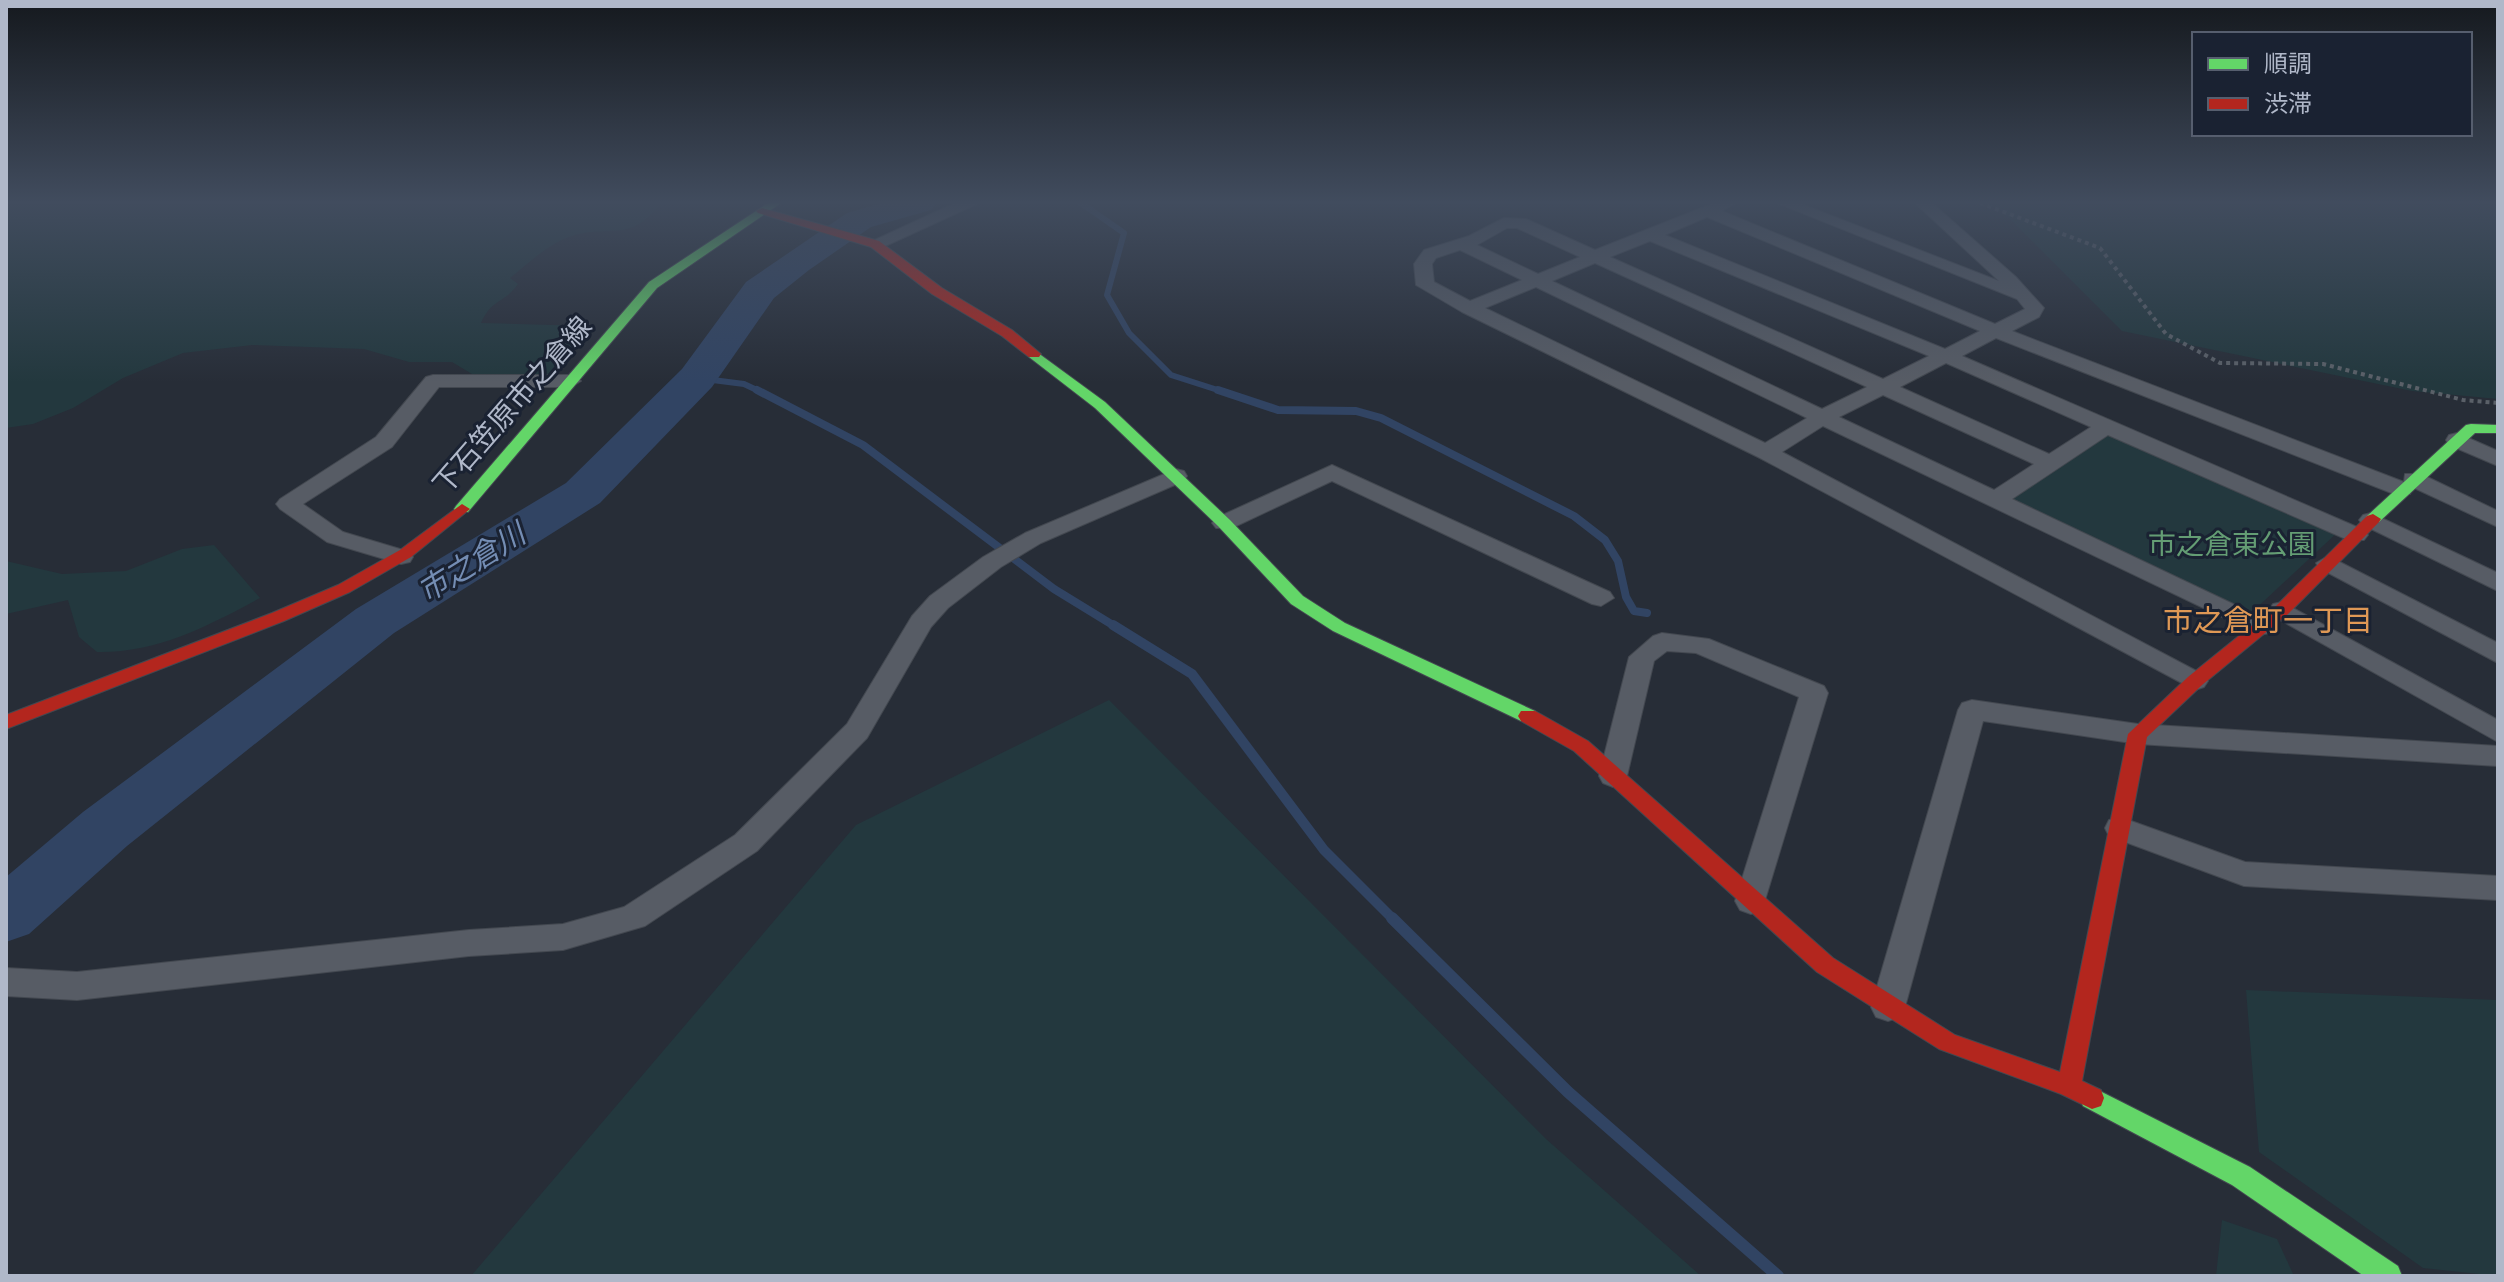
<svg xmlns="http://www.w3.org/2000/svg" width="2504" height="1282" viewBox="0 0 2504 1282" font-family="'Archivo Narrow','Noto Sans JP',sans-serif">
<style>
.green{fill:#23383e}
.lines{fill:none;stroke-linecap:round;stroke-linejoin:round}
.stream-far3{stroke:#314463;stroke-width:6}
.stream-far2{stroke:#314463;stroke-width:8}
.stream-far1{stroke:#314463;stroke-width:10}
.stream{stroke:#314463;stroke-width:12}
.river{fill:#314463;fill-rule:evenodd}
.street-casing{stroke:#434850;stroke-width:2}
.fast-casing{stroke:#434850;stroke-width:2}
.jam-casing{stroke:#434850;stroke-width:2}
.path{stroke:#5a6068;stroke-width:4;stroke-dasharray:4 4;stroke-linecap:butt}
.street{fill:#575c65;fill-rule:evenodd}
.fast{fill:#63d668;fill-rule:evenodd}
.jam{fill:#b3261e;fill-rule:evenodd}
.labels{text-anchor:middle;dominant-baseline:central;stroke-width:6;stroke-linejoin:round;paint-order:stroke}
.street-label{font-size:28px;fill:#b0b8c9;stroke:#1a2232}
.park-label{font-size:28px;fill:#649d74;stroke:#1a2232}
.water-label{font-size:30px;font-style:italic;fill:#748db4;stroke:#1a2232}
.neighbourhood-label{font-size:30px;fill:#df9855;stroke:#1a2232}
</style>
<rect width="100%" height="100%" fill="#272d37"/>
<g class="green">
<path d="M6,203H661C630,244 610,224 572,236C549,243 529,263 510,278L518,284C504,304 492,298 481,323L588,326L551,376L472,374L452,362H409L364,349L252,345L183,353L123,378L73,408L33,424L6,428Z"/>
<polygon points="1994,203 2498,203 2498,399 2412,391 2122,331"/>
<polygon points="2114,429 2340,530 2249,615 2006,502"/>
<path d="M214,545L260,598C208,626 157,653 97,652L79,637L68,600L6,614V561L62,574L126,571L182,549Z"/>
<polygon points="1109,700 1546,1139 1701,1276 471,1276 856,825"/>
<polygon points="2246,990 2498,1000 2498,1276 2423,1268 2259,1152"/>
<polygon points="2222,1220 2277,1239 2294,1276 2216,1276"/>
</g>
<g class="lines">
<g class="stream-far3">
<polyline points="1081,203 1124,233 1107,295 1129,333 1171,375 1224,392"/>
<polyline points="697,378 744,384 761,392"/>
</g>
<g class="stream-far2">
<polyline points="757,390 863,445 1054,589 1116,627"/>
<polyline points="1218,390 1278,410 1356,411 1381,418 1574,516 1605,540 1618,561 1626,597 1634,611 1647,613"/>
</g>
<polyline class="stream-far1" points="1113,625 1192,674 1324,850 1394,920"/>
<polyline class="stream" points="1392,918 1568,1092 1778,1276"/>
<polygon class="river" points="882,203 936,203 931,210 871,227 809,270 774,298 712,387 600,503 394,633 127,846 29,934 6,942 6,877 83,812 356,609 566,483 682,369 746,282 847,213"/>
<g class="street-casing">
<g id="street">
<polygon points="955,203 979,203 881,248 875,249 866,244"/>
<path d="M1714,203H1736L1722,211L1995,324L2025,309L2017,299L1777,203H1799L1999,281L1915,203H1932L2016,277L2044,308L2039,317L2012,331L2404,482L2405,474H2421L2498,511V527L2412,487L2410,494H2394L1996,338L1962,356L2364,530L2368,535L2364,540H2348L2108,435L2012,499L2269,621L2273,627L2269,633L2260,635L1823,426L1782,452L2204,675L2208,681L2204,687L2195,690L1758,457L1462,312L1416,285L1414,264L1424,250L1469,236L1504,218L1526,219L1595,250ZM1707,217L1980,331L1945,349L1665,235ZM1507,228H1517L1580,257L1538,274L1477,245ZM1650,241L1929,356L1883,379L1610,257ZM1460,250L1522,280L1470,301L1434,282L1432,264L1436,258ZM1595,263L1867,387L1822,409L1552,281ZM1536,287L1807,418L1765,443L1485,308ZM1946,363L2091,427L2049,454L1900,387ZM1883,395L2034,464L1994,490L1839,417Z"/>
<polygon points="433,375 571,375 581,381 571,387 439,387 392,447 303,504 343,532 410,552 413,557 410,562 401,564 327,542 280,509 276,504 280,499 376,437 426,377"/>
<polygon points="2457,433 2498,451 2498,466 2449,445 2446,440 2449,435"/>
<polygon points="1332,465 1610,592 1614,598 1601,606 1592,604 1332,481 1232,528 1216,528 1212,523 1216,518"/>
<polygon points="1176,469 1184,471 1187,476 1184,481 1041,543 1001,567 948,608 931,627 867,738 757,851 645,926 563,950 469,956 77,1000 6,996 6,968 77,972 469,930 563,924 624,907 735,835 847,724 912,616 930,596 983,557 1025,533"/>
<polygon points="2371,513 2498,573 2498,591 2363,525 2359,520 2363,515"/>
<polygon points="2328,556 2498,643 2498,663 2319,568 2316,563"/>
<polygon points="2282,602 2498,720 2498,742 2273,616 2269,610 2273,604"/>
<polygon points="1662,633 1709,639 1824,686 1828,693 1762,910 1751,914 1740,910 1735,901 1799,697 1696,653 1667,651 1654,661 1627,776 1623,783 1613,787 1603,783 1599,776 1629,657 1653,636"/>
<polygon points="1972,700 2138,724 2498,746 2498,766 2138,744 1983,721 1905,1007 1900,1017 1888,1021 1876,1017 1871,1007 1958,710 1962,703"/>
<polygon points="2120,817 2245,862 2498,876 2498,900 2244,886 2109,836 2105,828 2109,820"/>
</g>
</g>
<g class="fast-casing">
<g id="fast">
<polygon points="768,203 781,203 657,288 468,512 456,512 454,509 456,506 649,282"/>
<polygon points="1034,350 1105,402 1230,520 1303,596 1345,623 1535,711 1538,716 1535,721 1521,721 1333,631 1291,604 1218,526 1095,408 1029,357 1029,351"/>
<polygon points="2471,424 2498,425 2498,433 2475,433 2379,522 2367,522 2365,519 2367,516 2466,425"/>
<polygon points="2092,1087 2250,1167 2398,1266 2402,1276 2364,1276 2232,1185 2083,1106 2080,1098 2083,1090"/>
</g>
</g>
<g class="jam-casing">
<g id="jam">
<polygon points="762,208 879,241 942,288 1012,330 1041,354 1039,357 1029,357 1002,336 932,294 871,247 758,213 756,211"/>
<polygon points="462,504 470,509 411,557 350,592 284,621 6,729 6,715 272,613 338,585 400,550"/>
<polygon points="2373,514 2381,519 2379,522 2288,614 2202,685 2147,737 2082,1081 2101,1090 2104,1098 2101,1106 2092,1109 2061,1094 1939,1049 1817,972 1574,751 1521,721 1518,716 1521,711 1535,711 1588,741 1833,958 1955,1035 2060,1072 2128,734 2188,677 2276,606 2367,516"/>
</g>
</g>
<polyline class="path" points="1980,203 2100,248 2166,334 2220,363 2323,364 2463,400 2498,403"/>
<use href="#street" class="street"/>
<use href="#fast" class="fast"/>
<use href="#jam" class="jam"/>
</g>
<linearGradient id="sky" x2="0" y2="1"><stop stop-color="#15191e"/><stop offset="0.53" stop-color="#414c5e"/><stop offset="1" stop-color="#414c5e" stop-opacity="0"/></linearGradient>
<rect width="2504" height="382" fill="url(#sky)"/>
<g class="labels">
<g class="street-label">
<text transform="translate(512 405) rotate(-49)">下石笠原市之倉線</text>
</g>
<g class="park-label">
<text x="2232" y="544">市之倉東公園</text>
</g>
<g class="water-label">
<text transform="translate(471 562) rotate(-32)">市之倉川</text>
</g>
<g class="neighbourhood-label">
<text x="2268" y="620">市之倉町一丁目</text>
</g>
</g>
<rect width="2504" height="1282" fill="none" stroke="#b0b8c9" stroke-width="16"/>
<rect x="2192" y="32" width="280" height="104" fill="#1a2232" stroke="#565e6e" stroke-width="2"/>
<rect x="2208" y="58" width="40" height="12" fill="#63d668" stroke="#565e6e" stroke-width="2"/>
<text x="2264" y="72" font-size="24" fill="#b0b8c9">順調</text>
<rect x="2208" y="98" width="40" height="12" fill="#b3261e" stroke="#565e6e" stroke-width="2"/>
<text x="2264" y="112" font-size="24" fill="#b0b8c9">渋滞</text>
</svg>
